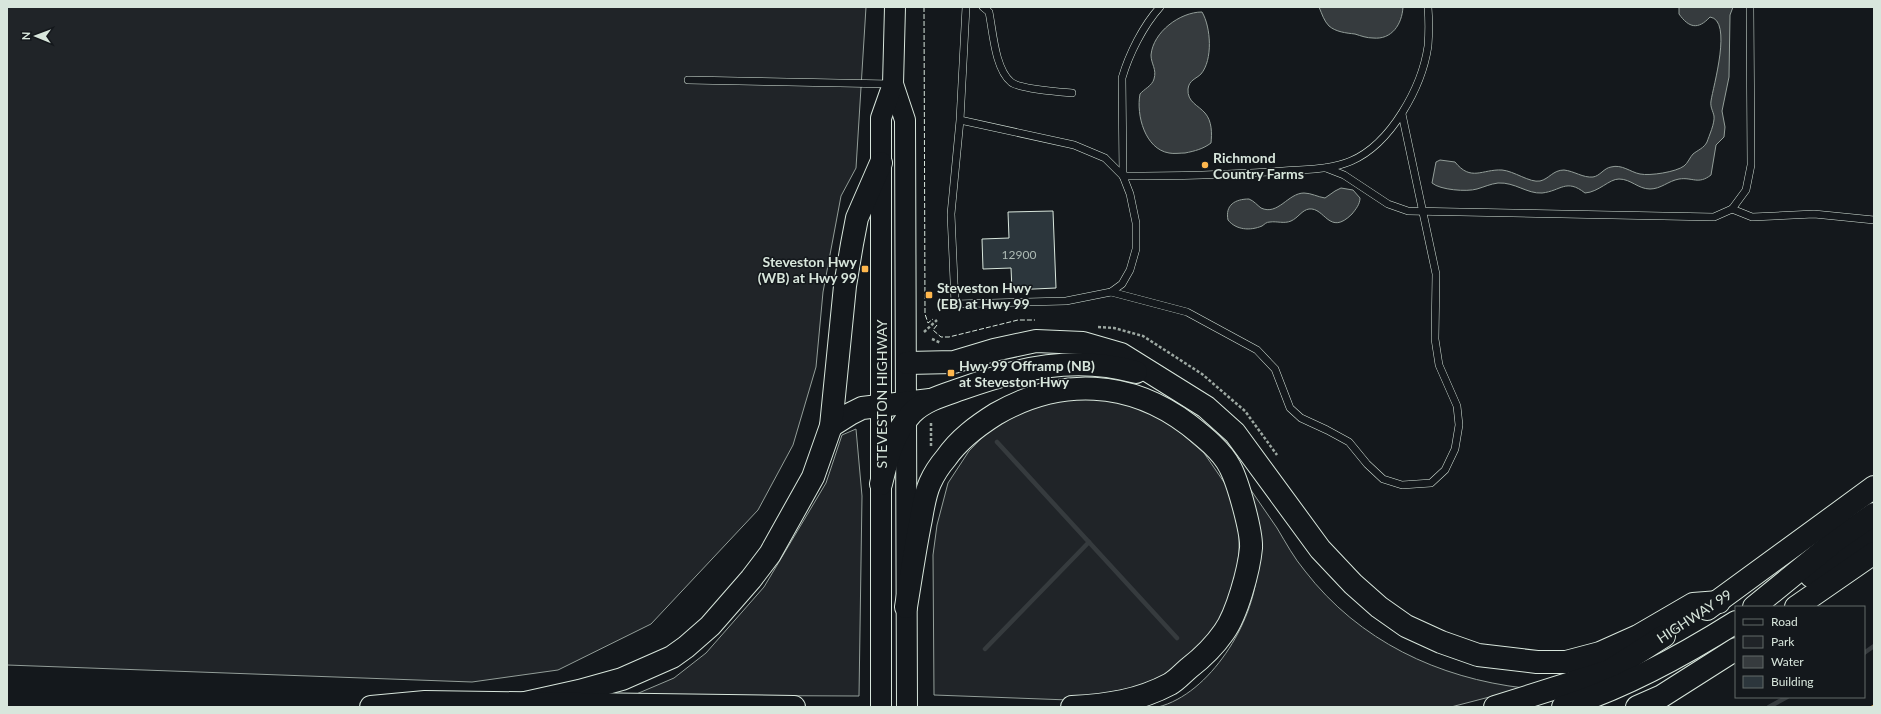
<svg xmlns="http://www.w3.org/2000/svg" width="1881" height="714" viewBox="0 0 1881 714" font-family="Lato,sans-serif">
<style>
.green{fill:#202428;stroke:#939e99}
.water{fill:#363b3e;stroke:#939e99}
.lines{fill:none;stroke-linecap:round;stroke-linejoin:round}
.stream{stroke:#363b3e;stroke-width:4.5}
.building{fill:#2c363c;stroke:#d8e6dc}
.lane-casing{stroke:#d8e6dc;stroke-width:8}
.secondary-casing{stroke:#d8e6dc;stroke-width:22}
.highway-casing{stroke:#d8e6dc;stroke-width:24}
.path{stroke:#9da8a2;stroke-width:2.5;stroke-dasharray:3 2;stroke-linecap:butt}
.lane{stroke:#14181c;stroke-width:7}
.secondary{stroke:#14181c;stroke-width:20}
.highway{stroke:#14181c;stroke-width:22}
.fence{stroke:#d8e6dc;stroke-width:1;stroke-dasharray:5 2;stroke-linecap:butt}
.power{stroke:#ffb74d;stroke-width:1;stroke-dasharray:14 3 2 3;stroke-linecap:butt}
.poi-dot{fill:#ffb74d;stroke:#14181c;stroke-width:1.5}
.labels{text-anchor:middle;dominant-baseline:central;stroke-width:3;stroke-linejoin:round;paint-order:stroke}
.number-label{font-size:12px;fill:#adbab4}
.poi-label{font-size:14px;font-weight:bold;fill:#d8e6dc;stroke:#14181c;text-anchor:start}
.street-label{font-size:14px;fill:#d8e6dc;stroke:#14181c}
</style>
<rect width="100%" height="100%" fill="#14181c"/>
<g class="green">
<polygon points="7,7 866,7 856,168 841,196 823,292 816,367 793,445 758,510 651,624 558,670 472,682 7,665"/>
<polygon points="1089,396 1144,409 1175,428 1204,453 1226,485 1232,501 1239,535 1239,552 1235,587 1213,634 1159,683 1069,700 934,695 933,555 937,525 948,483 969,451 995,424 1039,401"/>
<polygon points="856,429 862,496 859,696 634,695 674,678 706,653 764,587 826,483 842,435"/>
<path d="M1244,480C1255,496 1266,512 1277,528C1286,543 1294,558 1305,571C1359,641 1438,678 1524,688L1451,707H1158C1210,694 1254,622 1257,571C1258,562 1255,552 1253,544C1250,523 1247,502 1244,480Z"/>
</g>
<g class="water">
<path d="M1319,7H1403C1402,24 1392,40 1373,38C1367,38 1361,36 1355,34C1346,33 1336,32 1329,26C1324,21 1322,14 1319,7Z"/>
<path d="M1679,7H1733L1730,15L1729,77L1722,111L1725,127L1724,137L1716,145L1711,175C1698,185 1693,177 1679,179C1668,181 1661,189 1650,189C1638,189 1631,179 1619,179C1609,179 1599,192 1585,193C1566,178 1561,191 1542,193C1527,194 1515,182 1498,183C1490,184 1484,187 1477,189C1467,192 1440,190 1432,183L1436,162L1440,160L1455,162C1471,182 1482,169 1502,170C1514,171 1530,183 1540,181C1549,179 1553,170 1564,170C1574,171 1583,178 1593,177C1600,176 1604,168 1611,167C1622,164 1630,172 1640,174C1650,176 1676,172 1684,166C1688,163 1690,157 1693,154C1698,150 1704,148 1707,142C1709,136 1715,123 1714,116C1713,111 1710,107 1711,101C1713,87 1733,20 1710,17C1698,30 1689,28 1679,14Z"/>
<path d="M1202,12C1211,27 1213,60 1201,74C1196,79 1189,80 1188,89C1187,102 1198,105 1205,113C1212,121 1212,133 1211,143C1203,149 1195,151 1185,153C1180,153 1174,154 1169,153C1145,149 1136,115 1140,94C1144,89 1152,86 1154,79C1157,69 1151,64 1151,55C1153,32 1180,12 1202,12Z"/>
<path d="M1341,188L1353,190L1360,198C1360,204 1356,209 1352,214C1329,237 1325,207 1309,209C1302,210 1298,218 1291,221C1284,224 1277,221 1270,222C1266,222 1265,224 1262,226C1250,231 1236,230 1228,220C1225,205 1235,199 1249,199C1254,201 1257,205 1261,208C1278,216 1288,193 1304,193C1311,193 1318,197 1325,198L1335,191Z"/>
</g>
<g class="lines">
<g class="stream">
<polyline points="997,442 1177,638"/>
<polyline points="985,649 1089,542"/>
<polyline points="1864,653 1874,646"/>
<polyline points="1769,707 1787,697"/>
</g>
</g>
<polygon class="building" points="1053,211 1056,288 1012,290 1011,268 983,269 982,239 1009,238 1008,212"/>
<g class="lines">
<g class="lane-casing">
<g id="lane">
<path d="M983,7L989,12C993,32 995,69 1011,82C1019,89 1060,92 1072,93"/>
<path d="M1160,7C1143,26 1129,54 1122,78L1123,176C1176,176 1229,175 1283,171C1306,169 1330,170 1351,161C1391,144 1422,87 1428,46C1429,33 1429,20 1428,7"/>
<polyline points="688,80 891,84"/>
<polyline points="960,120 1074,145 1105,158 1123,176 1130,194 1136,223 1136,249 1130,270 1122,284 1111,292 1066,301 955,304 951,214 960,120 966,7"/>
<polyline points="1326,168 1344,175 1388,204 1408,211 1714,217 1732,209 1746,190 1751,165 1750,7"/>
<polyline points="1732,209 1752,217 1814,214 1874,220"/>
<polyline points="1111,292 1187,312 1257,350 1275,369 1290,408 1301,418 1327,430 1349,442 1367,464 1383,479 1402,485 1431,483 1445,470 1455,449 1459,425 1457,406 1439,365 1435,339 1436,274 1402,114"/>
</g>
</g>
<g class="secondary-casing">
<g id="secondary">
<polyline points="893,84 905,120 907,707"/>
<polyline points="881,707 881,118 893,84 895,7"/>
</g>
</g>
<g class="highway-casing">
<g id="highway">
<polyline points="907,363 954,362 994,350 1036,341 1083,343 1121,354 1206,407 1235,433 1320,549 1353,584 1379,607 1406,626 1441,642 1478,655 1537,662 1566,662 1600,653 1638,636 1693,604 1719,602"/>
<polyline points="831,426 850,414 862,408 930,400"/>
<path d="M881,484C887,459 893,433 912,413C925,400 944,395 961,389C1019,368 1075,355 1136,372"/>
<polyline points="1811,576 1847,553 1874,532"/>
<path d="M906,607C911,577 915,548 921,519C923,507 925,494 930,483C934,474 940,465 946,458C959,439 977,426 996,414C1060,377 1130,380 1189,425C1203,436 1222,451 1230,467C1238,482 1252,532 1251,548C1249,570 1237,614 1224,632C1215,645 1202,658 1189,668C1183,673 1177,680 1170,684C1138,701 1108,705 1072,707"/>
<polyline points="1754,607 1835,541 1874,514"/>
<polyline points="1796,607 1874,553"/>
<polyline points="1707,609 1874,487"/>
<polyline points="525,703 579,691 622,679 672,657 686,647 710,626 751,579 770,554 813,477 831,426 845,286 852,244 857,218 881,163"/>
<polyline points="371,707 425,702 794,707"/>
<polyline points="1495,707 1609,671 1664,636"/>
<path d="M1563,707C1624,688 1682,656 1736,622"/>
<polyline points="1637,707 1662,696 1736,649"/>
</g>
</g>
<g class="path">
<polyline points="1098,327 1114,328 1143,336 1202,374 1245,411 1277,455"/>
<polyline points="924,332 937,320"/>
<polyline points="932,339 941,343"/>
<polyline points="931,446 931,421"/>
</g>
<use href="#lane" class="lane"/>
<use href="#secondary" class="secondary"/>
<use href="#highway" class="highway"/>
<g class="fence">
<polyline points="924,7 925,314 928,323 933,319"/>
<polyline points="937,325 933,330 941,337 949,337 1018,320 1035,320"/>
</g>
<polyline class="power" points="1870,707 1874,705"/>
</g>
<g class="poi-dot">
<circle cx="1205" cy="165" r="4"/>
<rect x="861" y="265" width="8" height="8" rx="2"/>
<rect x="925" y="291" width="8" height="8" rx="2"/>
<rect x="947" y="369" width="8" height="8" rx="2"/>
</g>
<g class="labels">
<g class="number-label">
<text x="1019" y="254">12900</text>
</g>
<g class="poi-label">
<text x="1213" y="157">Richmond<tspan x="1213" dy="16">Country Farms</tspan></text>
<text x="857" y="261" text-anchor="end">Steveston Hwy<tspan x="857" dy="16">(WB) at Hwy 99</tspan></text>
<text x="937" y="287">Steveston Hwy<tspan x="937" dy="16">(EB) at Hwy 99</tspan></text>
<text x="959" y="365">Hwy 99 Offramp (NB)<tspan x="959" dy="16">at Steveston Hwy</tspan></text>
</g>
<g class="street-label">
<text transform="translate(881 394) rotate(-90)">STEVESTON HIGHWAY</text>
<text transform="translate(1694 616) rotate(-33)">HIGHWAY 99</text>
</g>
</g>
<rect width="1881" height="714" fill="none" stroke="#d8e6dc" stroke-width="16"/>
<rect x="1735" y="606" width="130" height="92" fill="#14181c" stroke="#626a69"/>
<rect x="1743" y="619" width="20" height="6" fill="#14181c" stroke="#626a69"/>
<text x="1771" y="626" font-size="12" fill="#d8e6dc">Road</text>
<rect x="1743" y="636" width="20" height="12" fill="#202428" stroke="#626a69"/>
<text x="1771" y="646" font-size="12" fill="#d8e6dc">Park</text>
<rect x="1743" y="656" width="20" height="12" fill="#363b3e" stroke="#626a69"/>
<text x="1771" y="666" font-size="12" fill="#d8e6dc">Water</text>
<rect x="1743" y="676" width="20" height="12" fill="#2c363c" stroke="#626a69"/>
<text x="1771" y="686" font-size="12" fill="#d8e6dc">Building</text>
<g transform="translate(36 36) rotate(271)" stroke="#14181c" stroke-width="3" paint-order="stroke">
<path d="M0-3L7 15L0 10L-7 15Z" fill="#d8e6dc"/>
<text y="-6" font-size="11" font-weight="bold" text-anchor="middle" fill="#d8e6dc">N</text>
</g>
</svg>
